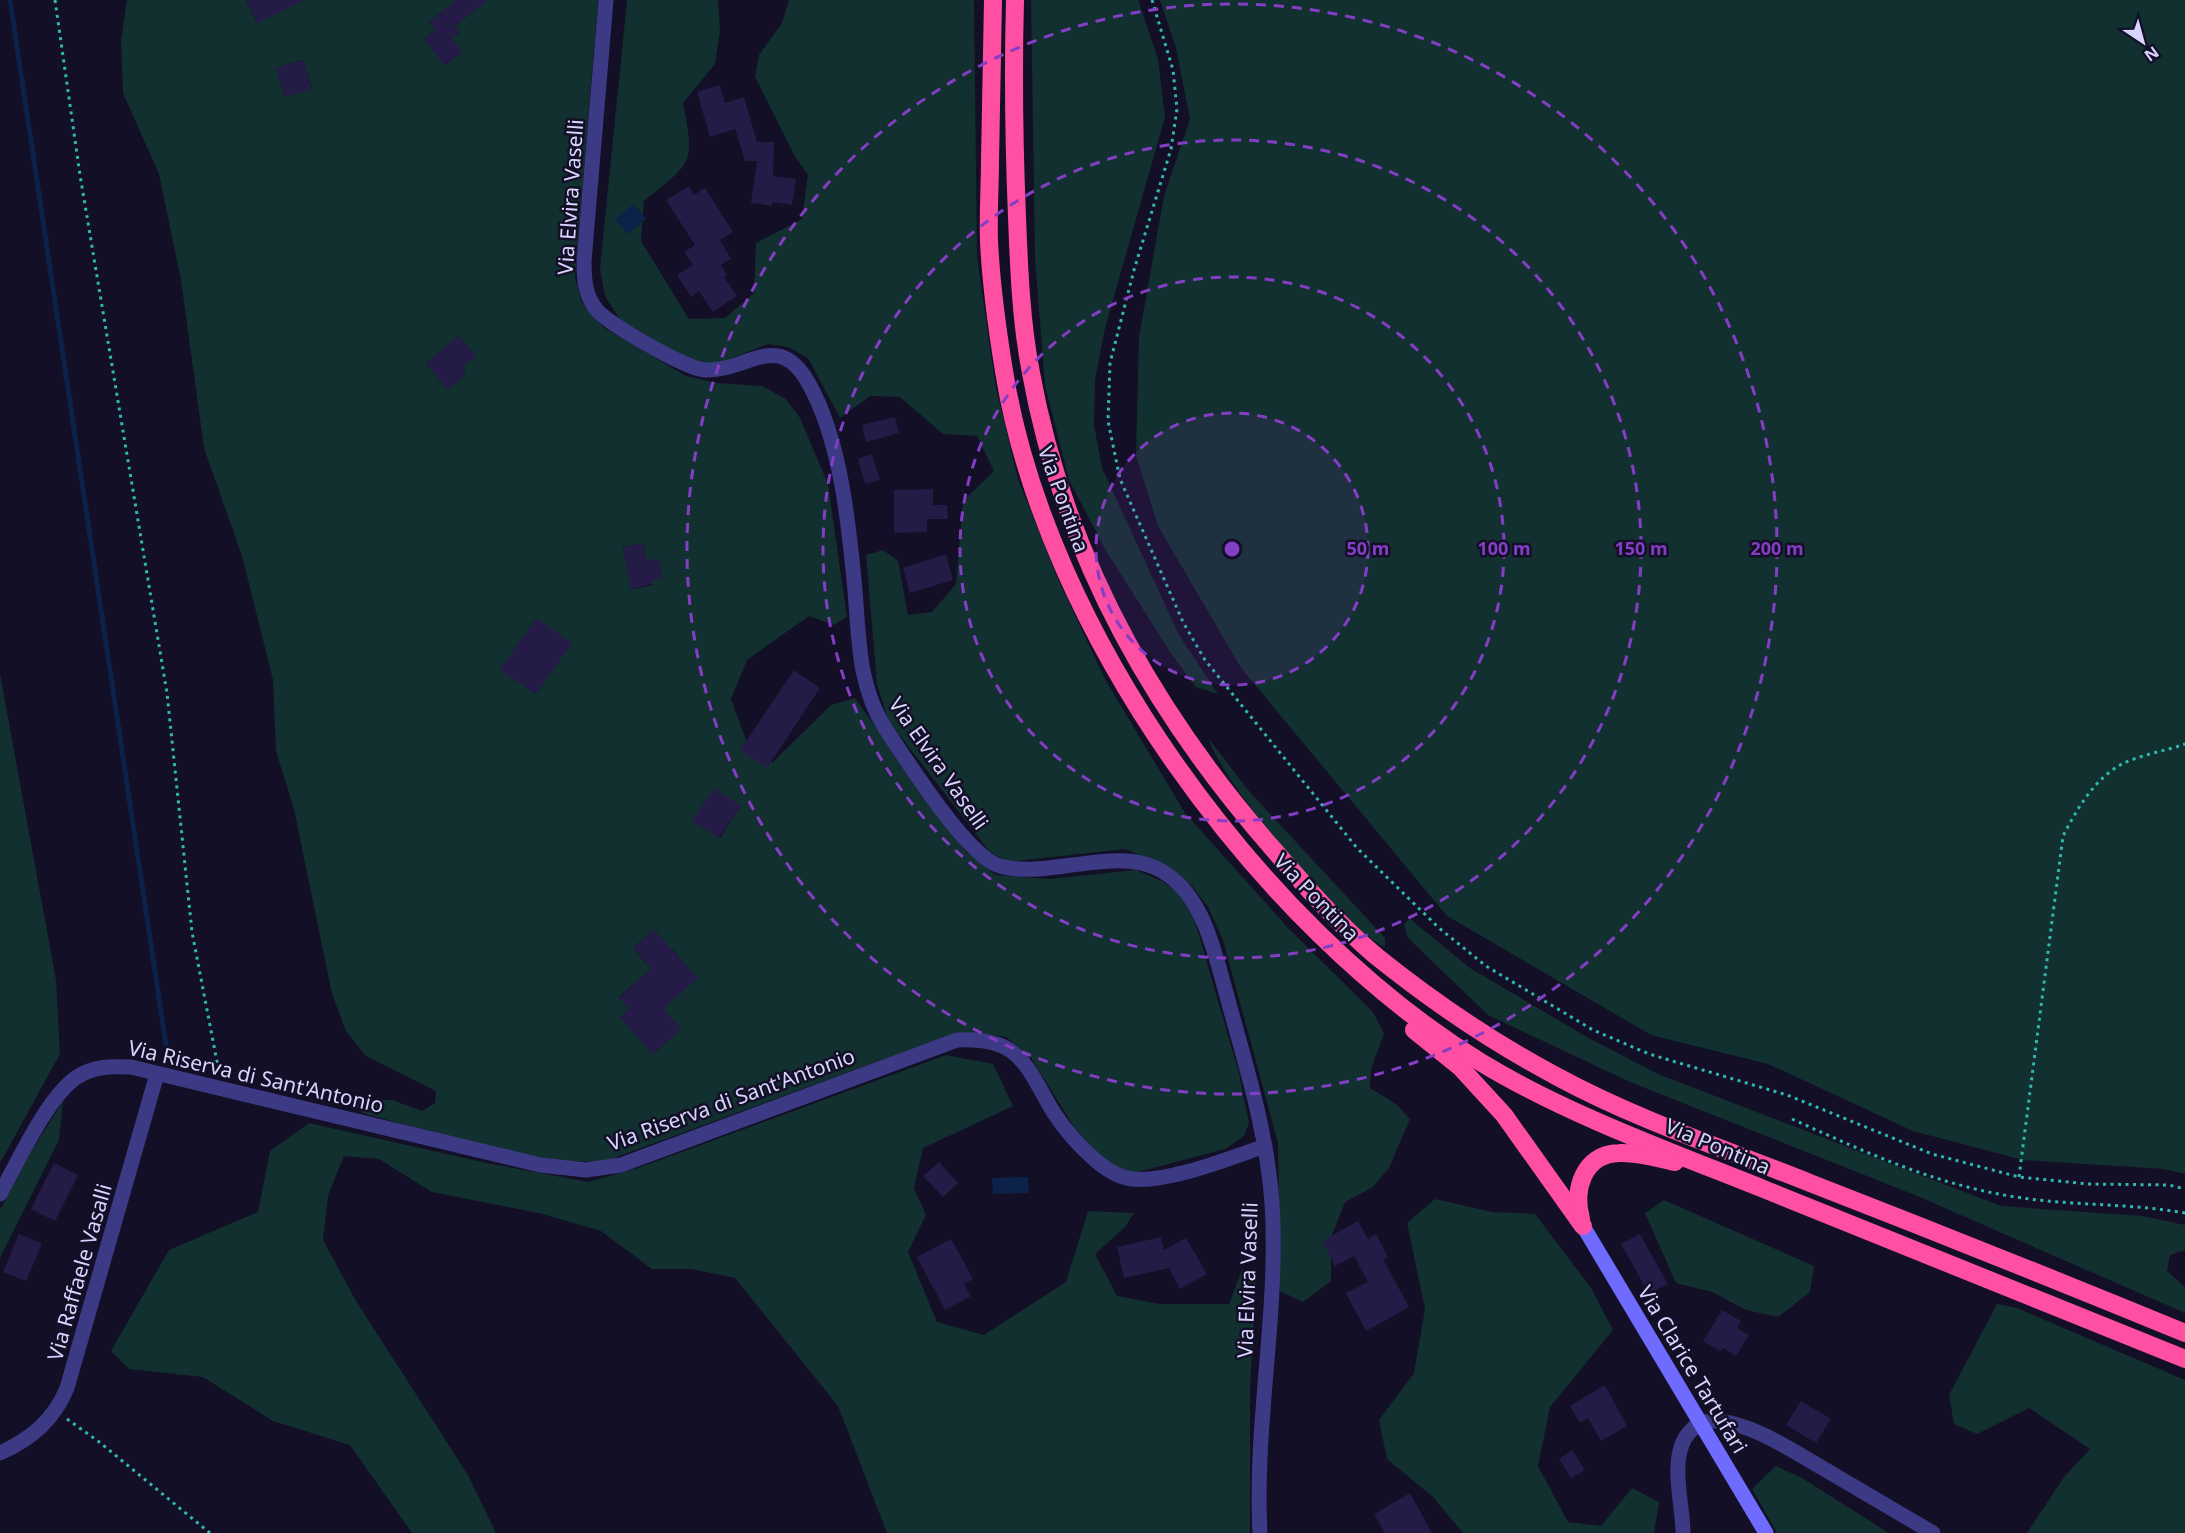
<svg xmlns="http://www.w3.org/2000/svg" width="2185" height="1533" viewBox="0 0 2185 1533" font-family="'Noto Sans',sans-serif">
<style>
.green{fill:#12302f;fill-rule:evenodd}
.water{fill:#0c2248}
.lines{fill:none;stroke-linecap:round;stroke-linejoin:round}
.stream{stroke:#0c2248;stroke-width:5}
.building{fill:#241b47}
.path{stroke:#2fb8b0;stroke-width:3;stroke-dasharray:3 4.5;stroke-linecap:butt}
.street{stroke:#3d3a85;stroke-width:15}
.secondary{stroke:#6f6bff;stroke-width:15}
.highway{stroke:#ff4fa3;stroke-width:18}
.ring{fill:none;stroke:#843dc5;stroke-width:3;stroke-dasharray:10 8}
.labels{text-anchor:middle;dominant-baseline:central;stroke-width:5;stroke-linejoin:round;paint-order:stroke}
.street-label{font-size:21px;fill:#d9d4ff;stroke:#130f26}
.centre{fill:#843dc5;stroke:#130f26;stroke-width:3}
.ring-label{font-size:18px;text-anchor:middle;font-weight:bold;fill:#843dc5;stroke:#130f26;stroke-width:5;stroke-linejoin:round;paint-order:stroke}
</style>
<rect width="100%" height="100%" fill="#130f26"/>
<g class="green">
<path d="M127,0H246L257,23L287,0H457L429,22L436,30L424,39L445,65L461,52L451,38L460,32L455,26L481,5L478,0H598L575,277L582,303L603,327L686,376L717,383L762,386L786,399L800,418L828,484L847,617L834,625L809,616L747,660L731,699L749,748L772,763L831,705L855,698L966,852L996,875L1050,879L1136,870L1162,881L1180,894L1194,918L1239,1073L1249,1123L1244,1136L1225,1149L1134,1173L1111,1165L1084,1143L1030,1056L1006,1037L981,1033L942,1038L603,1162L535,1160L362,1113L349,1099L392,1100L422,1111L435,1103L436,1091L366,1056L346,1031L332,994L294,809L276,751L273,680L242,556L204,448L181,280L159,174L123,93L121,41ZM303,60L312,88L285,97L276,68ZM459,336L476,356L461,368L466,374L448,389L426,363ZM643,543L647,561L658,559L662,577L653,579V585L632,589L623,547ZM571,643L536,694L500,669ZM741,806L720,838L692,821ZM654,930L668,947L646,964L633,947ZM673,950L697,978L658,1004L681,1029L653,1054L620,1017L629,1009L619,997Z"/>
<path d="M627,0H718L720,31L715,64L683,103C696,166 691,162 644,201L641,241L689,319L725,318L754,293L756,243L802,219L808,175L794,155L755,77L759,55L782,23L789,0H974L977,257L995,383L1018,479L1057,577L1106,681L1185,813L1289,929L1373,1012L1384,1034L1371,1069L1370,1088L1396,1104L1410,1119L1389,1168L1373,1187L1345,1202L1331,1237V1281L1303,1302L1280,1291L1278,1143L1223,940L1208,907L1192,886L1171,868L1125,849L1008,862L989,851L888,720L877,684L866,555L883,550L898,561L908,615L932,612L956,584L963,501L994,471L977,436L943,434L900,397L870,396L840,418L808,358L788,347L768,344L717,364L698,366L621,321L605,296L600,269Z"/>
<polygon points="1031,0 1138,0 1158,59 1165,117 1105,328 1095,380 1094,425 1102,468 1179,635 1218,694 1196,687 1170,652 1105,549 1069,480 1045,385 1035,259"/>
<polygon points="1160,0 2185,0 2185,1174 2164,1169 2023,1160 1913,1131 1768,1064 1651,1035 1447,916 1241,668 1158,526 1136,456 1139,337 1164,196 1190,119 1176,48"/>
<polygon points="0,674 56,980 60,1054 0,1163"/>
<path d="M1209,739L1248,790L1385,938V947C1348,933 1218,778 1209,739Z"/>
<polygon points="1410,919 1470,968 1585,1036 1658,1074 2001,1206 2142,1216 2185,1225 2185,1250 2170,1255 2167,1271 2185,1287 2185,1313 1915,1195 1630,1082 1488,1015 1408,938 1404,924"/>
<polygon points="946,1055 993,1064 1013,1106 923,1148 914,1188 926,1215 908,1252 937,1322 984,1335 1066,1282 1088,1211 1134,1213 1125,1227 1095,1254 1117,1296 1160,1304 1229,1304 1242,1270 1257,1270 1250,1388 1250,1533 887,1533 838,1406 735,1278 691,1269 652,1269 601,1231 543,1214 432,1192 379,1159 344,1156 328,1196 323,1240 356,1301 468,1475 496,1533 412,1533 350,1445 273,1421 203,1377 129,1369 111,1351 169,1250 258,1212 270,1151 309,1123 482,1162 588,1182 635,1169"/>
<polygon points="63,1101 59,1140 0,1258 0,1210 31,1152"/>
<polygon points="1435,1199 1492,1212 1535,1214 1591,1288 1613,1330 1550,1407 1538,1466 1568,1522 1601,1526 1632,1488 1659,1502 1654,1533 1463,1533 1433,1497 1387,1459 1379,1420 1414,1373 1425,1309 1407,1223"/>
<polygon points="1664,1200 1814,1266 1810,1292 1778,1317 1746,1310 1712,1292 1676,1283 1645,1213"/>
<polygon points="1997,1304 2017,1308 2185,1380 2185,1533 2027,1533 2064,1477 2090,1449 2029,1408 1977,1434 1954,1424 1949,1395"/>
<polygon points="1776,1466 1802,1478 1889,1533 1777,1533 1752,1489"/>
</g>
<g class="water">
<polygon points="634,204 646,219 627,234 615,219"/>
<polygon points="1028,1177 1029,1193 993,1194 992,1178"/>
</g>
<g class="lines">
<polyline class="stream" points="10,0 167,1052"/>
</g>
<g class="building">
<polygon points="246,0 305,0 257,23"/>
<polygon points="457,0 488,0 455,26 460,32 451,38 462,52 444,65 424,39 436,30 429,22"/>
<polygon points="303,60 312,89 285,97 276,68"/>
<polygon points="720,85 725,103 744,97 757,142 774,142 773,176 796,179 792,205 773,202 772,206 751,203 757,161 745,161 735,129 710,137 697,92"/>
<polygon points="689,186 694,195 705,188 733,232 720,240 731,259 721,265 727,275 724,277 737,296 713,312 699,291 691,297 677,275 693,265 684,252 695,245 666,200"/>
<polygon points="459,336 476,356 461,368 466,374 448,390 426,363"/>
<polygon points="895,417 899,433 866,442 862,425"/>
<polygon points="872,454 880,480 865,484 858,459"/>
<polygon points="933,489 933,505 947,505 948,519 927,519 927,532 894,533 894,490"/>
<polygon points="643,543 647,561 658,558 662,577 653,579 653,584 631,589 623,547"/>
<polygon points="946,554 953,580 910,593 903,568"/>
<polygon points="536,618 572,643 536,694 500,670"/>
<polygon points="794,670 820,688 767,768 740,750"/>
<polygon points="714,788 741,806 719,838 692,821"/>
<polygon points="654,930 698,978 663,1009 681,1029 653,1054 620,1017 629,1009 619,998 651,969 633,947"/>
<polygon points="939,1162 958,1183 943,1197 923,1176"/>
<polygon points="54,1163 78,1175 55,1221 31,1209"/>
<polygon points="1358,1221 1368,1239 1376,1234 1388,1257 1383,1259 1409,1307 1366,1331 1346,1293 1368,1282 1354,1256 1335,1266 1322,1241"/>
<polygon points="19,1234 42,1244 26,1281 3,1272"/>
<polygon points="1640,1234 1668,1284 1649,1294 1621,1244"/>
<polygon points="1161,1237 1164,1250 1186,1238 1207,1274 1180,1289 1169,1268 1124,1278 1117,1247"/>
<polygon points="951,1239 973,1279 964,1284 971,1296 945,1310 917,1257"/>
<polygon points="1722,1310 1741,1321 1737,1328 1749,1335 1736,1356 1723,1348 1720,1351 1703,1341"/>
<polygon points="1605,1385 1627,1426 1601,1441 1588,1418 1580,1423 1570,1406"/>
<polygon points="1801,1401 1831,1419 1816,1443 1786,1425"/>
<polygon points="1572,1450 1585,1470 1571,1478 1559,1459"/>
<polygon points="1410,1493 1432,1533 1385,1533 1374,1514"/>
</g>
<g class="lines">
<g class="path">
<polyline points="55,0 80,175 167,693 192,932 219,1072"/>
<polyline points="1152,0 1173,70 1177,109 1171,149 1134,270 1110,363 1108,421 1120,479 1183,622 1205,660 1357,848 1439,928 1486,966 1593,1030 1649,1054 1787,1095 1932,1154 2019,1177 2088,1184 2169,1185 2185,1189"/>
<path d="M1792,1119C1865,1152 1936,1185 2016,1197C2072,1206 2129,1203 2185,1213"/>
<path d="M2019,1177L2063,836C2077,809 2094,779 2122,764C2140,755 2165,751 2185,744"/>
<polyline points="67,1419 98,1441 210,1533"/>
</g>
<g class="street">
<path d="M606,0L584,261C584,279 585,295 596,309C606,323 688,370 705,370C748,372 778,328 809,384C841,441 849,526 855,590C859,638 858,686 885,728C906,759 964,852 997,865C1019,873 1049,868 1072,865C1100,862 1129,856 1156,868C1201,889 1213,946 1225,989C1244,1060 1267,1130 1272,1203C1279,1313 1254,1423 1260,1533"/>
<path d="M0,1194C18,1162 47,1097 77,1077C94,1066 112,1066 131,1067L540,1165L586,1170L621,1165L957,1040C1021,1036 1026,1067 1054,1113C1065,1130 1077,1144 1093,1158C1104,1168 1117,1177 1132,1179C1168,1183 1230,1158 1265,1146"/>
<path d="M0,1453C31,1439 54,1420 67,1388L157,1074"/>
<path d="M1683,1533C1683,1505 1670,1464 1685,1438C1692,1427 1702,1420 1715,1421C1752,1422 1799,1455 1831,1473C1865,1493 1899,1513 1933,1533"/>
</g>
<polyline class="secondary" points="1583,1226 1766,1533"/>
<g class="highway">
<path d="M993,0C992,54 991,107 990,161C990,187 988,214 989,241C991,284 997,328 1004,371C1045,630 1259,927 1482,1063C1566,1114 1674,1153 1766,1190C1905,1246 2045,1302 2185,1359"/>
<path d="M1015,0C1013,73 1014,144 1017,217C1019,269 1021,322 1031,373C1064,555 1153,712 1274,850C1306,887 1338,924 1376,956C1432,1001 1492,1042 1556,1076C1637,1120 1725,1149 1810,1183C1936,1232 2061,1282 2185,1333"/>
<polyline points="1414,1030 1460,1067 1504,1115 1583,1226"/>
<path d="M1581,1219C1573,1190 1583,1154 1619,1153C1638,1152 1657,1158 1675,1162"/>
</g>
</g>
<circle cx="1232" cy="549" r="136" fill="#843dc5" fill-opacity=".12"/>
<g class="ring">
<circle cx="1232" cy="549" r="136"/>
<circle cx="1232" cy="549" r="272"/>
<circle cx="1232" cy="549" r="409"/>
<circle cx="1232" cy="549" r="545"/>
</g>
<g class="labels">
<g class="street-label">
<text transform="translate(570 197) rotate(-86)">Via Elvira Vaselli</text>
<text transform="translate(1064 499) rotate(70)">Via Pontina</text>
<text transform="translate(939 763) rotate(55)">Via Elvira Vaselli</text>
<text transform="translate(1317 897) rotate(46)">Via Pontina</text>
<text transform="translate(256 1076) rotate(13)">Via Riserva di Sant'Antonio</text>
<text transform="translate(731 1099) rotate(-20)">Via Riserva di Sant'Antonio</text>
<text transform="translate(1718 1146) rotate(23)">Via Pontina</text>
<text transform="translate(79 1272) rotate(-74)">Via Raffaele Vasalli</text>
<text transform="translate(1247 1280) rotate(-88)">Via Elvira Vaselli</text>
<text transform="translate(1693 1369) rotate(59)">Via Clarice Tartufari</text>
</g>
</g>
<circle cx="1232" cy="549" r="9" class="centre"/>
<g class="ring-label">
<text x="1368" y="555">50 m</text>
<text x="1504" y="555">100 m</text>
<text x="1641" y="555">150 m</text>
<text x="1777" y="555">200 m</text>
</g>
<g transform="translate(2143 42) rotate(144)" stroke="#130f26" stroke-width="4.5" paint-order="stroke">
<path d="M0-4.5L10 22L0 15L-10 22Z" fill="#d9d4ff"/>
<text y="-9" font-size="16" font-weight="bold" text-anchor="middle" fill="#d9d4ff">N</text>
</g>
</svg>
